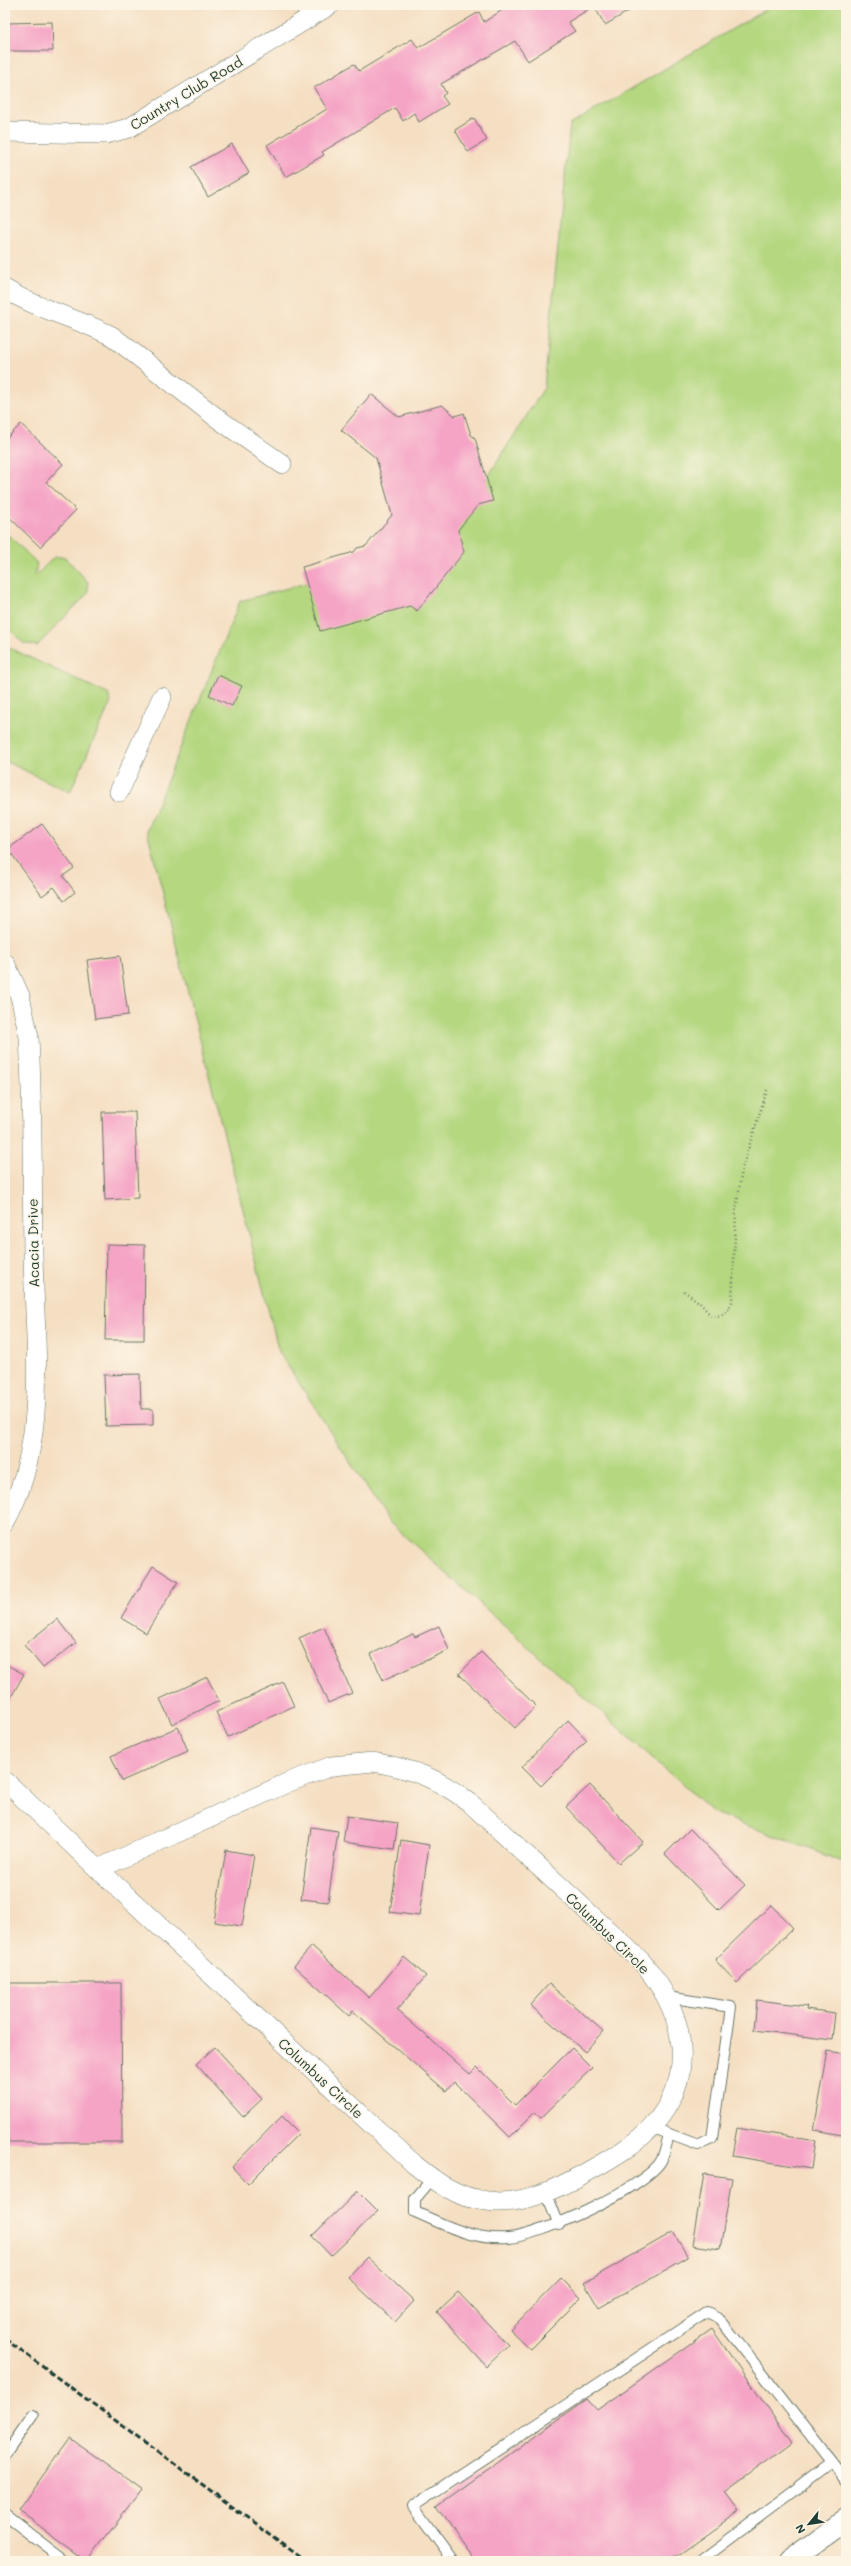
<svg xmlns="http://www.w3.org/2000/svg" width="851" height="2566" viewBox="0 0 851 2566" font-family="Mali,sans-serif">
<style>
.green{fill:#b4d77f;stroke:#6a8a5a}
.building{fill:#f5a4c6}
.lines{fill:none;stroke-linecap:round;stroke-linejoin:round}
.service-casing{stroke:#6a7666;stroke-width:12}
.minor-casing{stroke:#6a7666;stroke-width:20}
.secondary-casing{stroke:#6a7666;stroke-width:24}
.path{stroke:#6a7666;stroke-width:2.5;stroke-dasharray:1 3;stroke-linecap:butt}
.service{stroke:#fff;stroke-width:10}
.minor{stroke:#fff;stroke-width:19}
.secondary{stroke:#fff;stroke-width:22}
.rail{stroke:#1f3d34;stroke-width:3;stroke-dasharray:6 3;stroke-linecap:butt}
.labels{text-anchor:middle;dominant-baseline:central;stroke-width:3;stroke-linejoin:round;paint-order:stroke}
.street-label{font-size:14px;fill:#1f3d34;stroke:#fcf5e5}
</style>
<rect width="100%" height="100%" fill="#fcf5e5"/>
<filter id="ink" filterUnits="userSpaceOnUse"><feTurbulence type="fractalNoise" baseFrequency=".025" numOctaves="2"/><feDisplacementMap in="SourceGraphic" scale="8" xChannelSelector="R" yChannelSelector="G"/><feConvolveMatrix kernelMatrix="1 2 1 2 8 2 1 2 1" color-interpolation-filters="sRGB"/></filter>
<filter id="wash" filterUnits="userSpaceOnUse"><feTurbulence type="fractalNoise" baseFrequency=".012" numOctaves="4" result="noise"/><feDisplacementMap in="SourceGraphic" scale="16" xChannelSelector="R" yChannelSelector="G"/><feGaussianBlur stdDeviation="0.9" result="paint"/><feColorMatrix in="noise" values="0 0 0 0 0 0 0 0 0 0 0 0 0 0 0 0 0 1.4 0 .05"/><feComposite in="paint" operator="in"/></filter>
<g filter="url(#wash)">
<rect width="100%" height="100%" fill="#f5dfc3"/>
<g class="green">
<polygon points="773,5 846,5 846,1863 714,1813 389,1522 279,1352 147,830 240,601 444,546 544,388 570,125"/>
<polygon points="5,532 37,563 35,576 54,557 65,557 88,582 88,593 37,646 23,643 5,625"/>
<polygon points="5,646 108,694 111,702 70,792 5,761"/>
</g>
<g id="blocks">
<g class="building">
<polygon points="510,5 639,5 605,25 594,6 568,22 575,31 528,61 515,41 441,84 446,93 442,96 448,104 419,122 414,113 403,121 395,108 322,152 324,155 286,177 267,145 327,109 314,88 354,64 359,71 412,39 418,48 479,12 484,22"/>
<polygon points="52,22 53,51 5,51 5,23"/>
<polygon points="474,118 487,140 468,152 455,130"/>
<polygon points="232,144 249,173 208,197 191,167"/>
<polygon points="371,394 399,417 442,405 455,416 464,413 471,435 475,438 493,501 478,505 458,530 464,552 417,611 410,606 320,631 302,567 354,552 357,548 366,546 392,515 376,458 341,430"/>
<polygon points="21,424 63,464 46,482 76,510 40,547 5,513 5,440"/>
<polygon points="218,675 242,686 232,706 209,695"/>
<polygon points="42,824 74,868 63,876 75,892 64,901 54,887 42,896 8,849"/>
<polygon points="120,956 128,1015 95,1019 87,960"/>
<polygon points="102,1112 135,1112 138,1198 105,1200"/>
<polygon points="107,1244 145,1245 144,1340 105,1340"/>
<polygon points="140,1374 141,1409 153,1409 153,1425 106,1426 104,1375"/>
<polygon points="153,1566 178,1582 146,1633 121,1618"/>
<polygon points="57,1619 76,1643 43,1668 24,1645"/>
<polygon points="439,1626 449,1650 383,1680 371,1654 413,1634 415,1637"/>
<polygon points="324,1627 352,1693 328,1703 299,1638"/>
<polygon points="481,1652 536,1706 515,1728 459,1674"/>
<polygon points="5,1664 24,1674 5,1708"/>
<polygon points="207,1677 219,1701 172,1724 160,1699"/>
<polygon points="283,1682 294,1706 228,1737 216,1712"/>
<polygon points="568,1720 587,1740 541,1786 522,1767"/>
<polygon points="178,1727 188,1751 122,1781 111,1756"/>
<polygon points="590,1785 643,1842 619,1863 566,1807"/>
<polygon points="347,1816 398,1823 394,1849 343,1842"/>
<polygon points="311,1827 338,1831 328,1902 301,1899"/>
<polygon points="690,1829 745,1885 719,1910 665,1854"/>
<polygon points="401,1840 429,1845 419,1916 390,1912"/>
<polygon points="226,1850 254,1855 242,1926 214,1922"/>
<polygon points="771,1905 793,1928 737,1983 715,1960"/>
<polygon points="312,1946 369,1998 404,1957 426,1976 397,2010 470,2074 477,2067 515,2105 572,2048 592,2068 541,2118 535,2112 510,2137 454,2082 446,2091 353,2011 349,2016 294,1966"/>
<polygon points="5,1983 121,1983 122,2142 5,2142"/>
<polygon points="549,1984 603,2031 585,2052 530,2005"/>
<polygon points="757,2000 807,2006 806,2009 835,2013 832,2040 754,2030"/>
<polygon points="215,2047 262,2099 243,2117 196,2064"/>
<polygon points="828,2051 846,2054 846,2109 842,2135 814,2130"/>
<polygon points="282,2116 299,2133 248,2184 232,2167"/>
<polygon points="737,2128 815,2141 811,2169 732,2156"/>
<polygon points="704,2174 732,2178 720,2249 692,2245"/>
<polygon points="358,2191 378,2211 331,2256 312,2236"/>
<polygon points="673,2232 688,2257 599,2308 584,2283"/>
<polygon points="367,2257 414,2301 395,2322 348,2277"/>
<polygon points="561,2278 581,2298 530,2349 510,2330"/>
<polygon points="458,2292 508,2345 486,2366 437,2312"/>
<polygon points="712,2329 792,2443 725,2492 739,2511 669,2561 475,2561 437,2506 587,2399 597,2410"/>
<polygon points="70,2438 142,2490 87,2561 18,2510"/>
</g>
</g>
</g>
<g filter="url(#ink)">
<use href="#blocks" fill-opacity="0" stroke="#6a7666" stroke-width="1"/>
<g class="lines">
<g class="service-casing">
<g id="service">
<polyline points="651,2127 698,2145 712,2138 731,2007 667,1997"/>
<path d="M432,2179L415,2199V2212C445,2225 474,2241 508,2238C540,2236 645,2188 661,2161C665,2153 667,2142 669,2134"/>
<polyline points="546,2192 559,2225"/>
<polyline points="5,2455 33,2415"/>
<polyline points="5,2515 65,2561"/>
<polyline points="453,2561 413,2506 707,2312 719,2318 846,2481"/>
<polyline points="699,2561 831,2462"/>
</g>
</g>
<g class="minor-casing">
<g id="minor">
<polyline points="5,132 106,134 129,128 330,5"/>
<path d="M5,289C39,310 77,318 112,336L217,418L282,464"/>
<polyline points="119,792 162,697"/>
<path d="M5,963L20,996L29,1037C33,1109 32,1180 33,1252C34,1340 50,1442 5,1522"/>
<path d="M373,1762C413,1769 437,1778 469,1802L641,1961C682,2008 700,2070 655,2123C637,2144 612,2158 587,2172C557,2189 522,2206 487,2201C458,2198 437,2183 415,2165L98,1869L289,1782L332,1766Z"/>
<polyline points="5,1781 98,1869"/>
</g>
</g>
<g class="secondary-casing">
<polyline id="secondary" points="790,2561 846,2520"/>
</g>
<path class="path" d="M684,1291L700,1303L711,1316C723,1317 728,1312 732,1302L736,1211L742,1169L767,1090"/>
<use href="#service" class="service"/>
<use href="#minor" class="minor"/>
<use href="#secondary" class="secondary"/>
<polyline class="rail" points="5,2339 306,2561"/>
</g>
</g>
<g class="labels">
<g class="street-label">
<text transform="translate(186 93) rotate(-31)">Country Club Road</text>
<text transform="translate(33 1243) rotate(-91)">Acacia Drive</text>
<text transform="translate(608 1933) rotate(44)">Columbus Circle</text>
<text transform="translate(321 2078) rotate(43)">Columbus Circle</text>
</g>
</g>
<rect width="851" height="2566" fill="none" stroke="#fcf5e5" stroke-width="20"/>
<g transform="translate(809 2524) rotate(240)" stroke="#fcf5e5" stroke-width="3" paint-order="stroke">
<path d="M0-3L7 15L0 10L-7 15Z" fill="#1f3d34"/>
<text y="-6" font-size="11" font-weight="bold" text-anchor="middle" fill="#1f3d34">N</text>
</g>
</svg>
